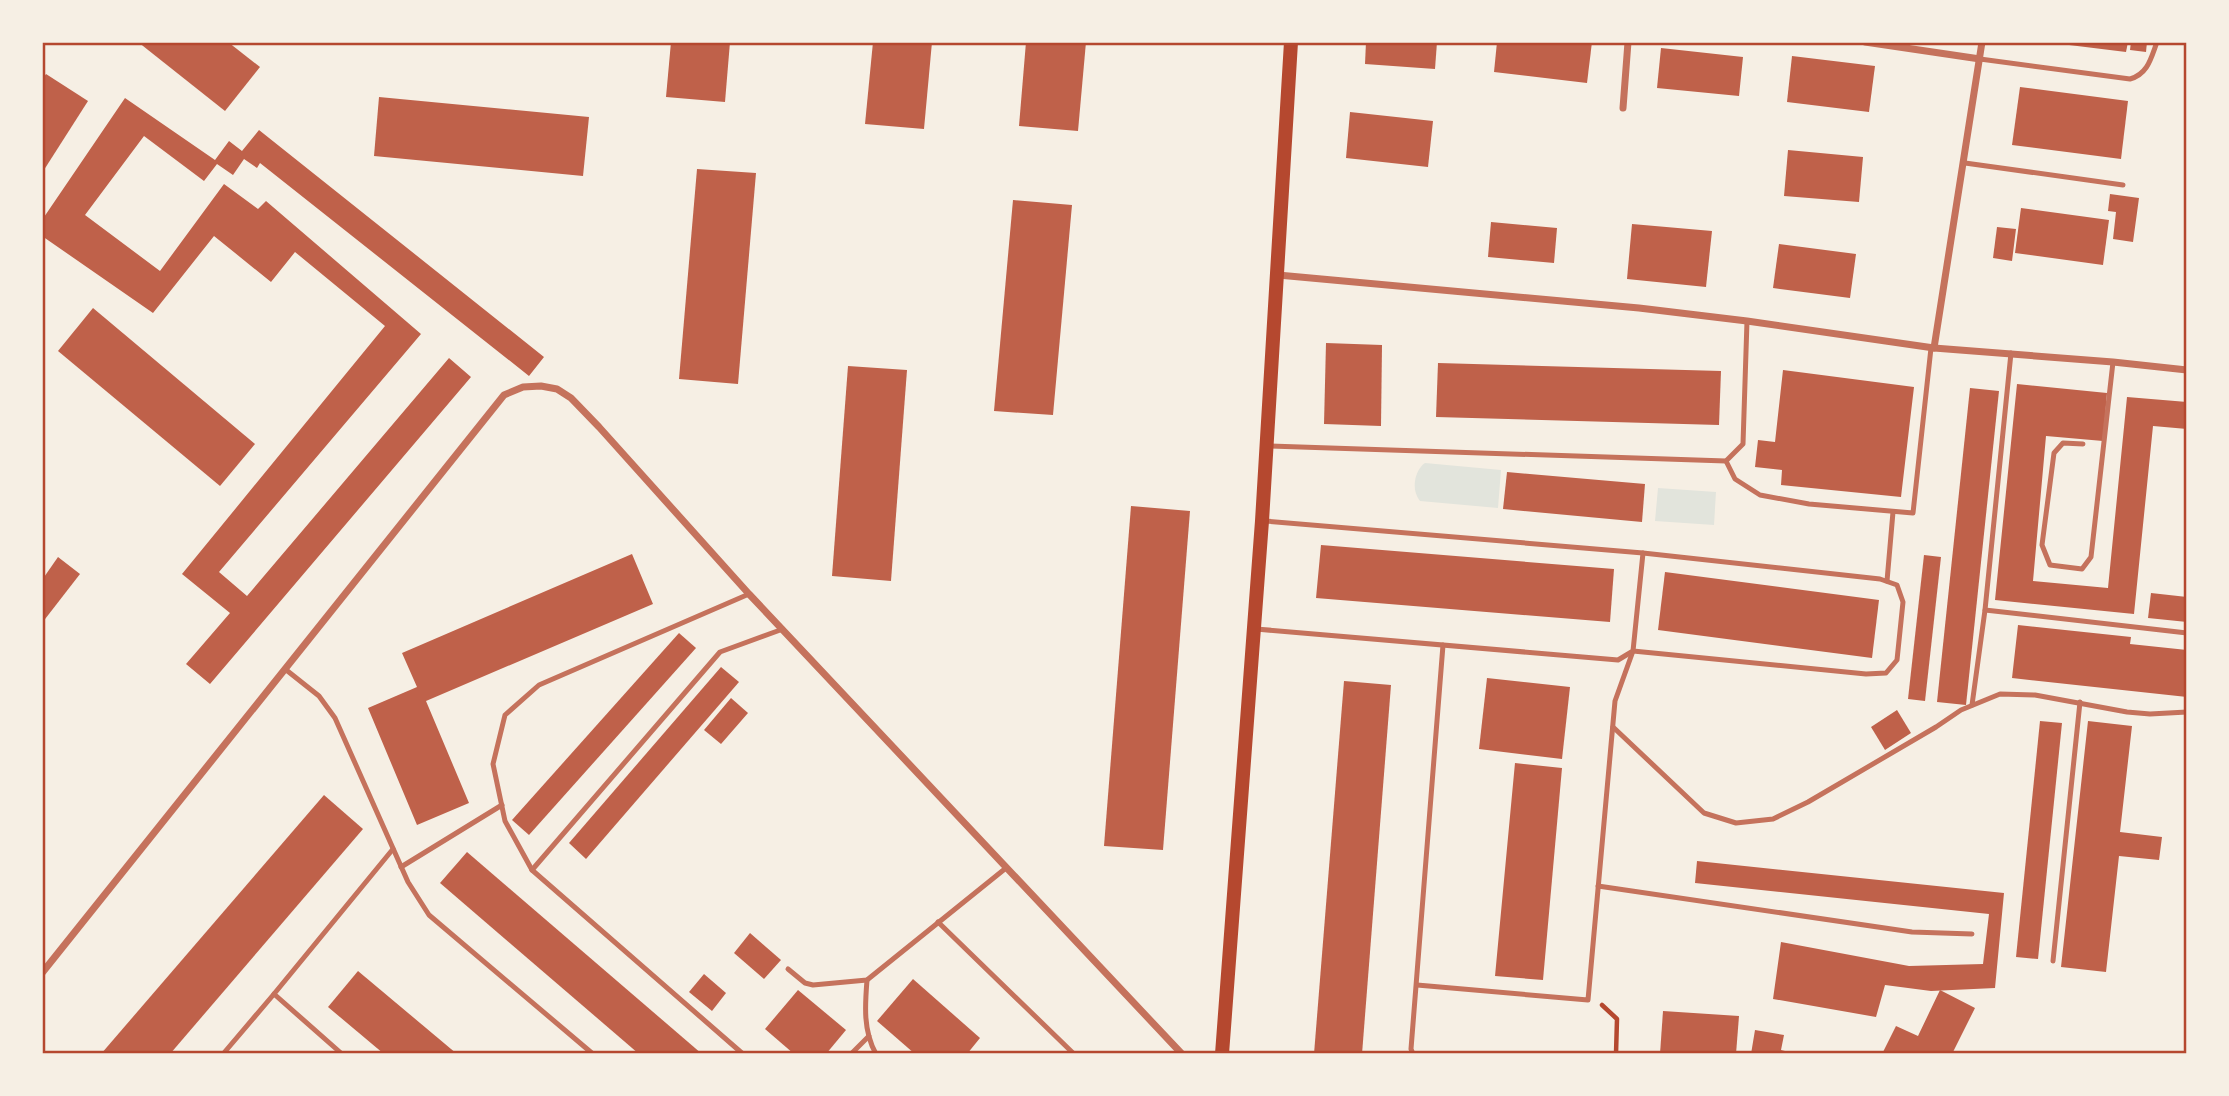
<svg xmlns="http://www.w3.org/2000/svg" width="2229" height="1096" viewBox="0 0 2229 1096" font-family="Commissioner,sans-serif">
<style>
.green{fill:#e2e4dc}
.building{fill:#bf614a}
.lines{fill:none;stroke-linecap:round;stroke-linejoin:round}
.path{stroke:#b5482f;stroke-width:4.5}
.service{stroke:#c5725c;stroke-width:5}
.minor{stroke:#c5725c;stroke-width:7}
.secondary{stroke:#b5482f;stroke-width:14}
.neatline{fill:none;stroke:#b5482f;stroke-width:2.5}
</style>
<rect width="100%" height="100%" fill="#f6efe4"/>
<g class="green">
<path d="M1425,463L1501,470L1498,508L1420,501C1411,490 1414,471 1425,463Z"/>
<polygon points="1658,488 1716,492 1714,525 1655,521"/>
</g>
<g class="building">
<polygon points="138,42 228,42 260,67 225,111"/>
<polygon points="671,42 730,42 725,102 666,97"/>
<polygon points="873,42 932,42 924,129 865,124"/>
<polygon points="1026,42 1086,42 1078,131 1019,126"/>
<polygon points="1366,42 1437,42 1435,69 1365,64"/>
<polygon points="1497,42 1592,42 1587,83 1494,72"/>
<polygon points="2061,42 2128,42 2126,52 2061,44"/>
<polygon points="2131,42 2147,42 2146,52 2130,50"/>
<polygon points="1661,48 1743,57 1739,96 1657,88"/>
<polygon points="1792,56 1875,66 1869,112 1787,102"/>
<polygon points="46,74 88,101 42,173 42,80"/>
<polygon points="2020,87 2128,101 2121,159 2012,145"/>
<polygon points="379,97 589,117 583,176 374,156"/>
<polygon points="125,98 215,160 229,141 242,151 259,130 544,357 529,376 260,163 257,168 244,159 233,175 217,164 204,181 144,136 85,215 160,271 224,184 258,209 266,201 421,334 219,572 247,596 449,358 471,377 210,684 186,664 230,613 182,574 385,326 295,252 271,282 214,236 153,313 42,236 42,220"/>
<polygon points="1350,112 1433,121 1428,167 1346,158"/>
<polygon points="1788,150 1863,157 1859,202 1784,196"/>
<polygon points="697,169 756,173 738,384 679,379"/>
<polygon points="2110,194 2139,198 2133,242 2113,239 2116,212 2108,211"/>
<polygon points="1013,200 1072,205 1053,415 994,411"/>
<polygon points="2021,208 2109,220 2103,265 2015,253"/>
<polygon points="1491,222 1557,228 1554,263 1488,257"/>
<polygon points="1632,224 1712,231 1706,287 1627,279"/>
<polygon points="1997,227 2016,229 2012,261 1993,258"/>
<polygon points="1779,244 1856,254 1850,298 1773,288"/>
<polygon points="93,308 255,444 220,486 58,351"/>
<polygon points="1326,343 1382,345 1381,426 1324,424"/>
<polygon points="1438,363 1721,371 1719,425 1436,417"/>
<polygon points="848,366 907,370 891,581 832,576"/>
<polygon points="1783,370 1914,387 1901,497 1781,485 1782,470 1755,467 1758,440 1775,442"/>
<polygon points="2017,384 2107,393 2103,441 2046,436 2033,581 2108,588 2127,397 2187,402 2187,429 2153,426 2134,614 1995,600"/>
<polygon points="1970,388 1999,391 1966,705 1937,702"/>
<polygon points="1507,472 1645,484 1642,522 1503,509"/>
<polygon points="1131,506 1190,511 1163,850 1104,846"/>
<polygon points="1321,545 1614,569 1610,622 1316,598"/>
<polygon points="632,554 653,604 426,701 469,803 417,825 368,708 417,687 402,653"/>
<polygon points="1924,555 1941,557 1925,701 1908,699"/>
<polygon points="58,557 80,574 42,623 42,580"/>
<polygon points="1665,572 1879,600 1872,658 1658,630"/>
<polygon points="2151,593 2187,597 2187,622 2148,618"/>
<polygon points="2018,625 2131,637 2130,644 2187,650 2187,697 2012,678"/>
<polygon points="679,633 696,648 529,835 512,820"/>
<polygon points="721,667 739,682 586,859 569,843"/>
<polygon points="1487,678 1570,687 1562,759 1479,749"/>
<polygon points="1344,681 1391,685 1362,1054 1314,1054"/>
<polygon points="731,698 748,713 721,744 704,730"/>
<polygon points="1897,710 1911,733 1885,750 1871,727"/>
<polygon points="2040,721 2062,723 2038,959 2016,957"/>
<polygon points="2088,721 2132,726 2120,832 2162,837 2159,860 2119,856 2106,972 2061,967"/>
<polygon points="1515,763 1562,768 1543,980 1495,976"/>
<polygon points="324,795 363,829 170,1054 101,1054"/>
<polygon points="467,852 702,1054 639,1054 440,883"/>
<polygon points="1697,861 2004,893 1995,988 1931,991 1885,985 1876,1017 1773,999 1781,942 1909,966 1983,964 1989,914 1695,883"/>
<polygon points="750,933 781,960 764,979 734,953"/>
<polygon points="358,971 457,1054 384,1054 328,1007"/>
<polygon points="704,974 726,993 712,1011 689,992"/>
<polygon points="913,979 980,1038 967,1054 915,1054 877,1021"/>
<polygon points="798,990 846,1030 826,1054 794,1054 765,1029"/>
<polygon points="1940,990 1975,1008 1952,1054 1882,1054 1896,1026 1918,1036"/>
<polygon points="1663,1011 1739,1016 1736,1054 1660,1054"/>
<polygon points="1755,1030 1784,1035 1781,1050 1797,1054 1751,1054"/>
</g>
<g class="lines">
<polyline class="path" points="1602,1005 1617,1019 1616,1054"/>
<g class="service">
<path d="M1980,59L2130,79C2148,74 2151,58 2157,42"/>
<polyline points="1965,163 2123,185"/>
<polyline points="2083,444 2063,443 2054,453 2042,545 2050,565 2082,569 2091,557 2113,362"/>
<polyline points="1270,446 1726,461 1743,444 1747,321"/>
<polyline points="1726,461 1735,479 1760,495 1809,504 1913,513 1931,348"/>
<polyline points="1265,521 1643,553 1880,579 1897,585 1903,602 1897,660 1886,673 1866,674 1633,651 1615,701 1588,1000 1417,985"/>
<polyline points="1887,581 1893,512"/>
<polyline points="1985,610 2187,633"/>
<polyline points="1256,629 1618,660 1633,651 1643,553"/>
<polyline points="285,669 319,696 335,718 408,882 429,915 593,1054"/>
<polyline points="1972,705 1985,610 2011,353"/>
<polyline points="1613,727 1704,813 1736,823 1773,819 1808,802 1936,727 1961,710 2000,694 2035,695 2127,712 2150,714 2187,712"/>
<polyline points="401,867 502,805"/>
<polyline points="532,870 720,652 783,629"/>
<polyline points="1598,886 1912,932 1972,934"/>
<polyline points="938,922 1074,1054"/>
<polyline points="2053,961 2080,702"/>
<polyline points="788,969 805,983 813,985 867,980 1006,868"/>
<path d="M867,980C865,1005 863,1031 876,1054"/>
<polyline points="223,1054 274,994"/>
<polyline points="342,1054 274,994 393,849"/>
<polyline points="743,1054 532,870 505,821 493,764 505,715 539,685 749,594"/>
<polyline points="851,1054 869,1036"/>
<polyline points="1413,1054 1411,1049 1443,645"/>
</g>
<g class="minor">
<polyline points="1865,42 1980,59"/>
<polyline points="1623,108 1628,42"/>
<polyline points="1278,275 1639,308 1747,321 1934,348 2113,362 2187,370"/>
<polyline points="1934,348 1982,42"/>
<polyline points="42,973 504,395 523,387 541,386 557,389 571,398 599,427 749,594 1182,1054"/>
</g>
<polyline class="secondary" points="1222,1054 1262,521 1291,42"/>
</g>
<rect width="2229" height="1096" fill="none" stroke="#f6efe4" stroke-width="88"/>
<rect x="44" y="44" width="2141" height="1008" class="neatline"/>
</svg>
